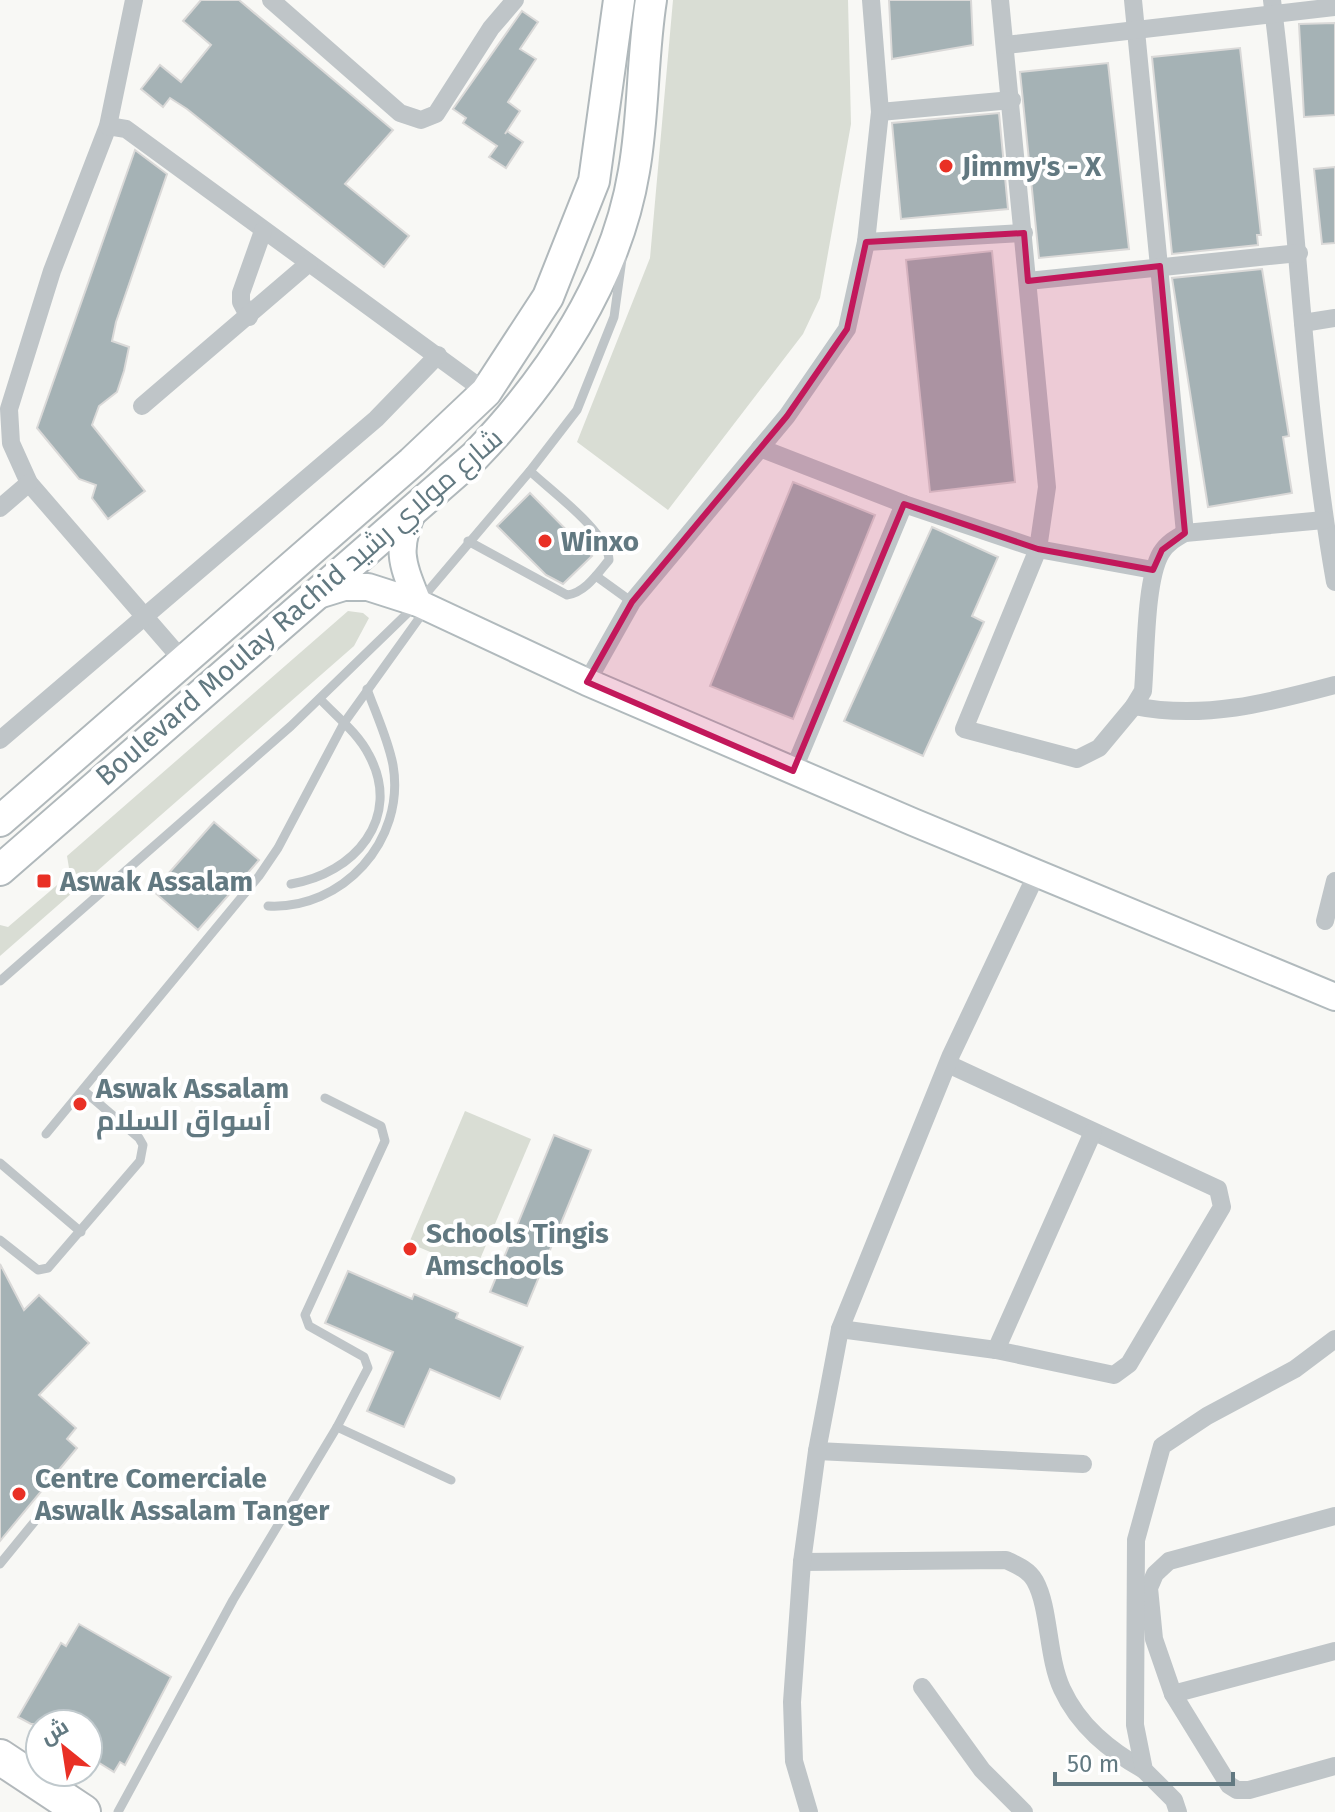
<svg xmlns="http://www.w3.org/2000/svg" width="1335" height="1812" viewBox="0 0 1335 1812" font-family="'Fira Sans',Cairo,sans-serif">
<style>
.green{fill:#d9ddd4}
.building{fill:#a5b2b5;stroke:#dad9d8;stroke-width:2}
.lines{fill:none;stroke-linecap:round;stroke-linejoin:round}
.secondary-casing{stroke:#b1babd;stroke-width:30}
.primary-casing{stroke:#b0b8bb;stroke-width:34}
.highway-casing{stroke:#b2b8bb;stroke-width:38}
.lane{stroke:#bfc5c8;stroke-width:9}
.street{stroke:#bfc5c8;stroke-width:18}
.secondary{stroke:#fff;stroke-width:26}
.primary{stroke:#fff;stroke-width:30}
.highway{stroke:#fff;stroke-width:34}
.marked{fill:#c2185b;fill-opacity:0.2;stroke:#c2185b;stroke-width:6;stroke-linejoin:round}
.poi-dot{fill:#e93025;stroke:#fff;stroke-width:3}
.labels{text-anchor:middle;dominant-baseline:central;stroke-width:8;stroke-linejoin:round;paint-order:stroke}
.poi-label{font-size:28px;font-weight:bold;fill:#627981;stroke:#fff;text-anchor:start}
.street-label{font-size:28px;fill:#627981;stroke:#fff}
</style>
<rect width="100%" height="100%" fill="#f8f8f5"/>
<g class="green">
<polygon points="673,0 848,0 851,124 820,298 803,334 668,510 577,442 650,258"/>
<polygon points="348,611 363,613 369,618 354,646 0,956 0,925 8,927 70,874 67,856"/>
<polygon points="465,1111 531,1139 475,1271 409,1243"/>
</g>
<g class="building">
<polygon points="201,0 239,0 393,130 345,184 409,236 384,267 187,109 170,98 163,107 141,89 160,65 181,82 211,45 183,21"/>
<polygon points="889,0 971,0 973,45 892,59"/>
<polygon points="522,11 538,22 520,49 536,59 508,102 520,111 505,134 507,131 523,142 506,168 489,157 497,146 463,123 466,118 453,109"/>
<polygon points="1335,23 1335,115 1304,117 1299,24"/>
<polygon points="1240,48 1261,235 1257,235 1258,245 1172,254 1152,57"/>
<polygon points="1108,63 1129,249 1039,258 1020,72"/>
<polygon points="999,113 1008,209 901,219 892,123"/>
<polygon points="135,150 167,174 116,322 112,341 129,347 124,371 117,392 99,406 92,425 145,491 108,519 92,498 96,485 79,479 37,428"/>
<polygon points="1335,167 1335,243 1322,244 1314,169"/>
<polygon points="992,251 1015,482 930,492 906,260"/>
<polygon points="1262,269 1289,436 1283,437 1292,493 1208,507 1172,278"/>
<polygon points="793,482 875,515 793,719 710,686"/>
<polygon points="530,493 592,556 563,584 546,575 497,526"/>
<polygon points="932,527 998,557 972,616 984,622 923,756 844,721"/>
<polygon points="214,822 259,860 198,930 153,891"/>
<polygon points="554,1135 591,1150 527,1306 490,1292"/>
<polygon points="0,1264 24,1310 39,1295 89,1343 39,1395 76,1428 67,1439 77,1448 0,1541"/>
<polygon points="348,1271 412,1299 414,1294 458,1313 456,1318 523,1347 500,1399 430,1369 404,1427 367,1411 393,1352 325,1323"/>
<polygon points="79,1624 171,1677 125,1765 120,1762 114,1772 88,1756 88,1724 31,1724 18,1717 61,1643 66,1646"/>
</g>
<g class="lines">
<g class="secondary-casing">
<g id="secondary">
<path d="M414,509C395,550 402,563 418,603"/>
<polyline points="315,596 344,587 368,587 418,603 587,682 913,822 1335,997"/>
</g>
</g>
<g class="primary-casing">
<g id="primary">
<polyline points="0,821 412,462 486,392 548,297 594,181 619,0"/>
<path d="M0,870L475,456C550,378 616,280 634,171C644,115 642,57 651,0"/>
</g>
</g>
<g class="highway-casing">
<polyline id="highway" points="0,1757 83,1812"/>
</g>
<g class="lane">
<path d="M468,541L567,595C585,593 598,573 609,560C608,532 551,491 530,471"/>
<polyline points="596,576 632,602"/>
<path d="M291,884C354,874 403,818 369,755C358,733 337,717 320,699"/>
<path d="M268,906C342,910 406,841 393,765C388,739 376,714 367,689"/>
<polyline points="0,981 291,726 418,603 530,471 577,410 614,317 622,259"/>
<polyline points="325,1098 381,1126 385,1141 305,1315 309,1326 364,1357 368,1368 337,1427"/>
<polyline points="46,1134 259,876 278,848 344,723 425,610"/>
<polyline points="0,1163 81,1232"/>
<polyline points="0,1240 38,1270 48,1268 140,1161 143,1145 139,1138 83,1090"/>
<polyline points="0,1564 35,1521"/>
<polyline points="118,1812 233,1600 337,1427 451,1480"/>
</g>
<g class="street">
<polyline points="134,0 108,126 52,271 9,409 11,443 29,483 184,662"/>
<polyline points="271,0 400,113 421,120 436,114 491,28 515,0"/>
<polyline points="1000,0 1047,487 1038,549 964,729 1077,759 1099,748 1134,706"/>
<polyline points="1133,0 1185,533"/>
<path d="M1272,0C1297,194 1301,389 1335,582"/>
<polyline points="1006,45 1335,7"/>
<polyline points="880,112 1012,100"/>
<polyline points="108,126 126,129 486,392"/>
<polyline points="866,242 1024,233"/>
<polyline points="1028,281 1299,253"/>
<polyline points="249,317 241,302 241,293 263,231"/>
<polyline points="1303,323 1335,318"/>
<polyline points="142,406 309,263"/>
<polyline points="760,448 904,504 1038,549 1153,570"/>
<polyline points="0,508 29,483"/>
<path d="M1324,520L1185,533C1176,538 1167,543 1161,553C1145,580 1146,656 1143,691L1134,706C1203,720 1268,703 1335,685"/>
<polyline points="587,682 632,602 787,416 847,329 866,242 880,112 871,0"/>
<polyline points="0,740 376,419 438,355"/>
<polyline points="793,771 904,504"/>
<polyline points="1325,921 1335,881"/>
<polyline points="840,1329 996,1350 1114,1375 1129,1364 1222,1207 1218,1189 948,1064"/>
<polyline points="996,1350 1093,1132"/>
<polyline points="817,1451 1083,1464"/>
<polyline points="1335,1516 1169,1561 1155,1574 1149,1588 1154,1639 1173,1694 1229,1785 1237,1790 1249,1790 1335,1766"/>
<path d="M802,1562L1006,1560C1017,1565 1029,1570 1035,1581C1050,1608 1047,1657 1062,1689C1079,1726 1109,1750 1144,1770"/>
<polyline points="922,1687 982,1770 1024,1812"/>
<polyline points="1173,1694 1335,1651"/>
<polyline points="809,1812 794,1761 792,1702 802,1562 817,1451 840,1329 951,1055 1038,871"/>
<polyline points="1178,1812 1174,1800 1144,1770 1135,1725 1136,1540 1162,1446 1207,1416 1295,1369 1335,1339"/>
</g>
<use href="#secondary" class="secondary"/>
<use href="#primary" class="primary"/>
<use href="#highway" class="highway"/>
</g>
<path class="marked" d="M1024,233L1028,281L1160,266L1185,533L1162,550L1153,570L1038,549L904,504L793,771L587,682L632,602L787,416L847,329L866,242Z"/>
<g class="poi-dot">
<circle cx="946" cy="166" r="8"/>
<circle cx="545" cy="541" r="8"/>
<rect x="36" y="873" width="16" height="16" rx="4"/>
<circle cx="80" cy="1104" r="8"/>
<circle cx="410" cy="1249" r="8"/>
<circle cx="19" cy="1494" r="8"/>
</g>
<g class="labels">
<g class="poi-label">
<text x="962" y="166">Jimmy's - X</text>
<text x="561" y="541">Winxo</text>
<text x="60" y="881">Aswak Assalam</text>
<text x="96" y="1088">Aswak Assalam<tspan x="96" dy="32">أسواق السلام</tspan></text>
<text x="426" y="1233">Schools Tingis<tspan x="426" dy="32">Amschools</tspan></text>
<text x="35" y="1478">Centre Comerciale<tspan x="35" dy="32">Aswalk Assalam Tanger</tspan></text>
</g>
<g class="street-label">
<text transform="translate(299 607) rotate(-41)">Boulevard Moulay Rachid شارع مولاي رشيد</text>
</g>
</g>
<g transform="translate(64 1748) rotate(330)"><circle r="38" fill="#ffffff" stroke="#c0c9cd" stroke-width="2"/>
<path d="M0-6L14 30L0 20L-14 30Z" fill="#e93025"/>
<text y="-12" font-size="22" font-weight="bold" text-anchor="middle" fill="#627981">ش</text>
</g>
<path d="M1055 1772v12h178v-12" fill="none" stroke="#627981" stroke-width="4"/>
<text x="1067" y="1772" font-size="24" fill="#627981" stroke="#ffffff" stroke-width="6" paint-order="stroke">50 m</text>
</svg>
